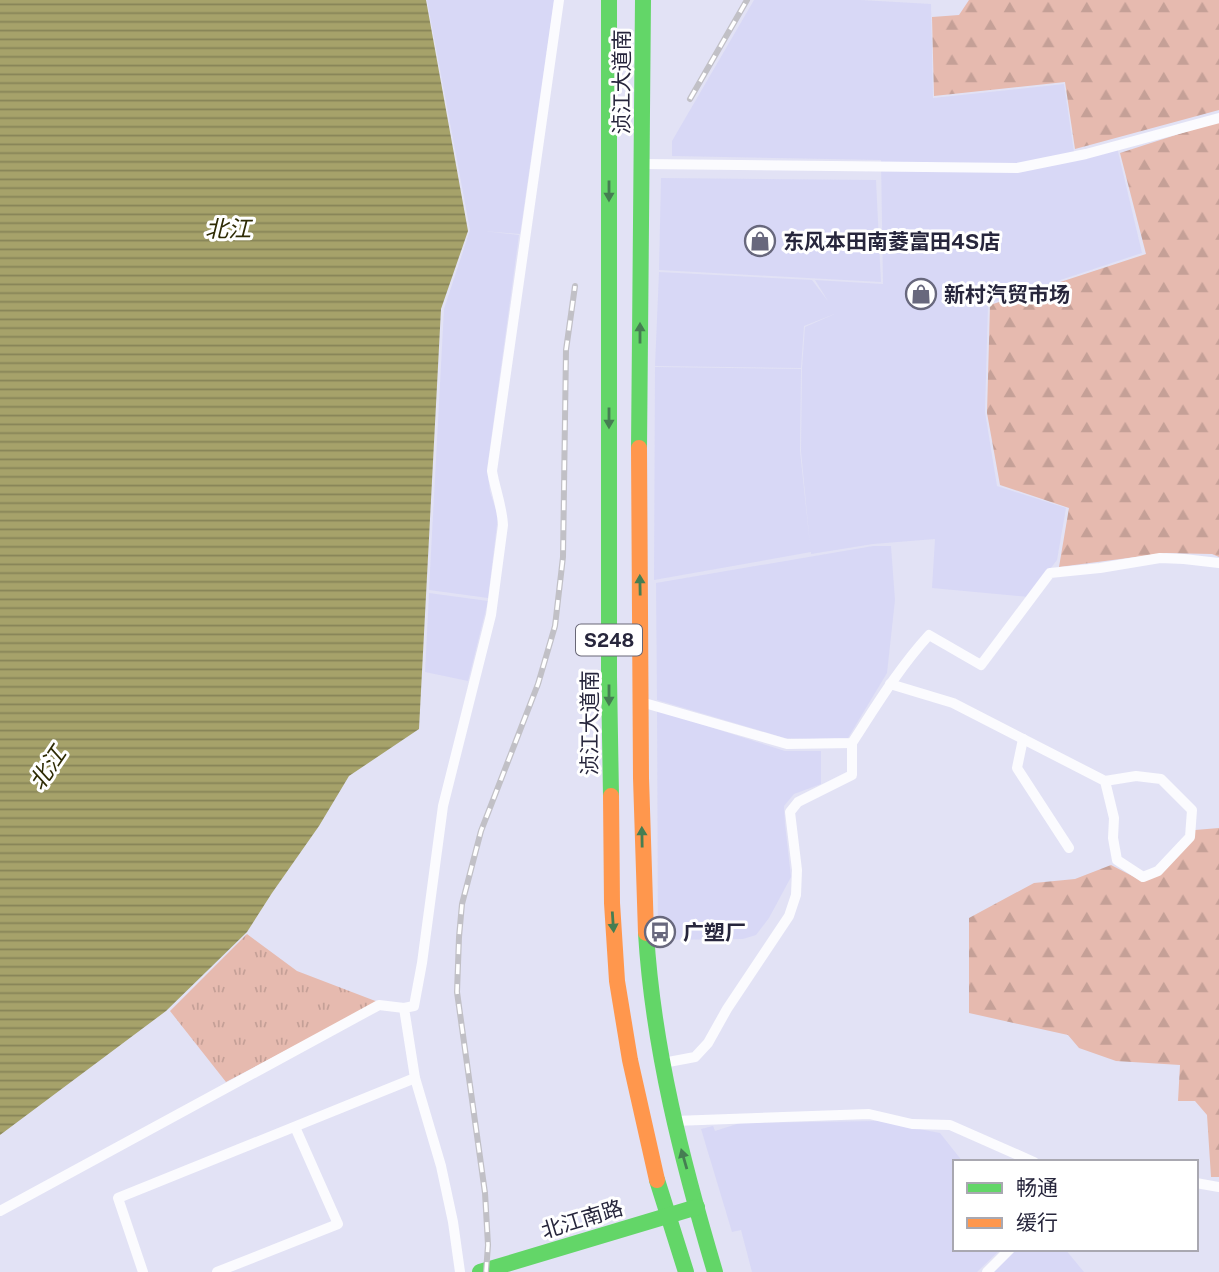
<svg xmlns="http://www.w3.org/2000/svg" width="1219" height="1272" viewBox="0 0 1219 1272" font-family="'Public Sans','Noto Sans SC',sans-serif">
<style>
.built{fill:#d8d8f6}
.grass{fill:url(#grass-tufts)}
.forest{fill:url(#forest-firs)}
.water{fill:url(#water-rules)}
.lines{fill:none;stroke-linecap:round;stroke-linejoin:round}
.street{stroke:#fbfbfe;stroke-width:10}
.fast{stroke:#63d668;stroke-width:16}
.slow{stroke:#ff974d;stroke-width:16}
.rail-casing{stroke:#c1c0c6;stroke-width:6}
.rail{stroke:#fff;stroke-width:3.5;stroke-dasharray:10;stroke-linecap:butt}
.oneway{fill:#457e52}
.labels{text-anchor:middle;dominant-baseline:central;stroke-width:6;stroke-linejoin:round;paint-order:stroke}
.shield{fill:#fff;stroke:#686776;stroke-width:2}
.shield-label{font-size:19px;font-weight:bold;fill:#27263c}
.street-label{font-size:21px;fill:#27263c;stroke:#fff}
.poi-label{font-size:21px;font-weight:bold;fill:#27263c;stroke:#fff;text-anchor:start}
.water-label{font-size:23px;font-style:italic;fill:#2e2b04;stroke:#fff}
</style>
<defs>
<pattern id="grass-tufts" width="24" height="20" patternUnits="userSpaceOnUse" patternTransform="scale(1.75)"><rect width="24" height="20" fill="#e6baaf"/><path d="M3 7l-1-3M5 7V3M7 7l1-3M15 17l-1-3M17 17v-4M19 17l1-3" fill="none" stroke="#c5a097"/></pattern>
<pattern id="forest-firs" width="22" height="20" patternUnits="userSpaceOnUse" patternTransform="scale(1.75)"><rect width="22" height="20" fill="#e6baaf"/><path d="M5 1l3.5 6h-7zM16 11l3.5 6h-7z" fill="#c5a097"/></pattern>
<pattern id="water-rules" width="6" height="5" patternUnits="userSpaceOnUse" patternTransform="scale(1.75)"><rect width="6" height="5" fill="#a6a26a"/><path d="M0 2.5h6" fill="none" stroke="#878458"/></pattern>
</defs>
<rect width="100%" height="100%" fill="#e2e2f5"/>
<g class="built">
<polygon points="427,0 554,0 520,234 483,231 519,235 487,469 490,492 498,516 488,598 429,590 444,309 470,230"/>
<polygon points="754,0 861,0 931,4 933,98 1064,84 1074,152 1116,143 1142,253 988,304 985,412 997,486 1066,508 1057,560 1029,597 932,588 935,539 873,544 811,554 811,552 654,580 655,367 801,369 800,451 810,545 801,451 802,368 805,327 837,313 804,326 801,368 655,366 659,272 812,280 828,301 815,280 883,284 881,160 672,156 672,141"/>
<polygon points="661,178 876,180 881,282 659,270"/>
<polygon points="873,546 891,546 895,600 887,673 848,738 809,739 785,738 657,700 656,583"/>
<polygon points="429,593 488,601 468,681 425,672"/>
<polygon points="657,710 785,751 821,751 821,784 794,794 784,806 785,824 791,877 769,918 756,935 743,939 658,940"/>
<polygon points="878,1121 940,1133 963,1162 955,1162 955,1249 1001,1249 977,1272 752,1272 741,1230 732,1232 701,1129 713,1126 715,1131 740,1123"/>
<polygon points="1014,1249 1065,1249 1084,1272 990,1272"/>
</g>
<polygon class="grass" points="247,934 297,971 378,1002 226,1082 170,1011"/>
<g class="forest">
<polygon points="969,0 1219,0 1219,110 1075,149 1065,82 934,96 932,17 959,15"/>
<polygon points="1219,121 1219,557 1212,554 1166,553 1059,567 1069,508 1000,485 987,413 990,305 1146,254 1120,153"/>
<polygon points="1219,828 1219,1177 1211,1177 1207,1115 1195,1101 1178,1101 1180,1065 1116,1061 1079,1048 1068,1035 969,1013 969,918 1034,883 1075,879 1111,865 1142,881 1195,830"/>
</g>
<polygon class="water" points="0,0 426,0 468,231 441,309 419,729 349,776 319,826 272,893 247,932 166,1011 0,1135"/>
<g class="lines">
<g class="street">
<polyline points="641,164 1017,168 1086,154 1219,118"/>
<polyline points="890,684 953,703 1105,781 1114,818 1113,838 1117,860 1143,877 1158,871 1190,837 1192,810 1161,779 1136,776 1105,781"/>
<path d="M641,702L787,744L852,743C876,706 899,668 929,635L981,665L1050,573L1100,568L1160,558L1184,559L1219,563"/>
<polyline points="1023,739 1017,768 1069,848"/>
<polyline points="663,1063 695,1057 708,1043 727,1009 789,916 796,895 797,870 790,812 798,802 852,775 852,743"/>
<polyline points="674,1121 869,1114 912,1124 950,1125 1034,1162"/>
<polyline points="1196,1183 1219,1187"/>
<polyline points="0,1211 379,1005 404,1008"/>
<polyline points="143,1272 118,1198 415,1078"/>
<polyline points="217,1272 338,1224 295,1127"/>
<path d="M460,1272L453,1222L441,1166L415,1078L404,1008L414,1006L422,963L443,806L491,615L503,525C502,506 495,489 492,471L559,0"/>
<polyline points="987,1272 1010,1249"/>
</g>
<g class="fast">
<polyline points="609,0 609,677 611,796"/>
<polyline points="639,448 643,0"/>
<path d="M646,933C653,1048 682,1161 715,1272"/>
<polyline points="657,1180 686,1272"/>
<polyline points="480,1272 697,1207"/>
</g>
<g class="slow">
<polyline points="639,448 641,778 646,933"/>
<polyline points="611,796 612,903 617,981 630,1060 657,1180"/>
</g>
<g class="rail-casing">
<g id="rail">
<polyline points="690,99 747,0"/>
<polyline points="486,1272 488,1245 485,1193 457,992 459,937 462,904 481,831 538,684 555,626 563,557 566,350 575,286"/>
</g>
</g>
<use href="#rail" class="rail"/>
</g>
<defs><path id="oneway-solid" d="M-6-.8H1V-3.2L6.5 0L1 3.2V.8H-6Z" transform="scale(1.75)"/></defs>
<g class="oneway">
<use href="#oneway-solid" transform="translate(609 191) rotate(90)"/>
<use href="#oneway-solid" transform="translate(640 333) rotate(-90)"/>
<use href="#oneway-solid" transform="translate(609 418) rotate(90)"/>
<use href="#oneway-solid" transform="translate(640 585) rotate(-91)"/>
<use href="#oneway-solid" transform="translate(609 695) rotate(90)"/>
<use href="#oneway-solid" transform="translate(642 837) rotate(-91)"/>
<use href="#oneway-solid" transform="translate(613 922) rotate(86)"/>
<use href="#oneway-solid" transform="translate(684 1159) rotate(-106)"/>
</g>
<defs>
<g id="shop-ring" transform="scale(1.575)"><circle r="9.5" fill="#fff" stroke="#68687d" stroke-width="1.5"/><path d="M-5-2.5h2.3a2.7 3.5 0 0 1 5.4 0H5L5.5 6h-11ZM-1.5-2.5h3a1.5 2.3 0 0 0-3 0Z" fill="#68687d"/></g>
<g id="bus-ring" transform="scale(1.575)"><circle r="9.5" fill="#fff" stroke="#68687d" stroke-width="1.5"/><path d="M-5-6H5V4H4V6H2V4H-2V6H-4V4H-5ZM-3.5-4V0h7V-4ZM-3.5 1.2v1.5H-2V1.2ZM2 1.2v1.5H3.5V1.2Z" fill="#68687d"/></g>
</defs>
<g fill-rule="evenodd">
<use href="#shop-ring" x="760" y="241"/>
<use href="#shop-ring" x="921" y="294"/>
<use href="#bus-ring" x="660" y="932"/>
</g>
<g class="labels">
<rect class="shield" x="576" y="624.5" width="66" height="31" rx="5"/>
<g class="shield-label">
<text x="609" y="640">S248</text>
</g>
<g class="street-label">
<text transform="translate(621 82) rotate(-90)">浈江大道南</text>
<text transform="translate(589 723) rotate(-90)">浈江大道南</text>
<text transform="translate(582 1219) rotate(-17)">北江南路</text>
</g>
<g class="poi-label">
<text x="783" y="241">东风本田南菱富田4S店</text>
<text x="944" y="294">新村汽贸市场</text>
<text x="683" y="932">广塑厂</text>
</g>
<g class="water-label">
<text x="228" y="228">北江</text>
<text transform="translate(47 768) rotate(-56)">北江</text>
</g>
</g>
<rect x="953" y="1160" width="245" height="91" fill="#ffffff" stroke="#a9a8b1" stroke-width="2"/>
<rect x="967" y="1183" width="35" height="10" fill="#63d668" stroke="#a9a8b1" stroke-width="2"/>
<text x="1016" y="1195" font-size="21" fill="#27263c">畅通</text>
<rect x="967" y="1218" width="35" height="10" fill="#ff974d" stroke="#a9a8b1" stroke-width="2"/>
<text x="1016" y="1230" font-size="21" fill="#27263c">缓行</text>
</svg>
